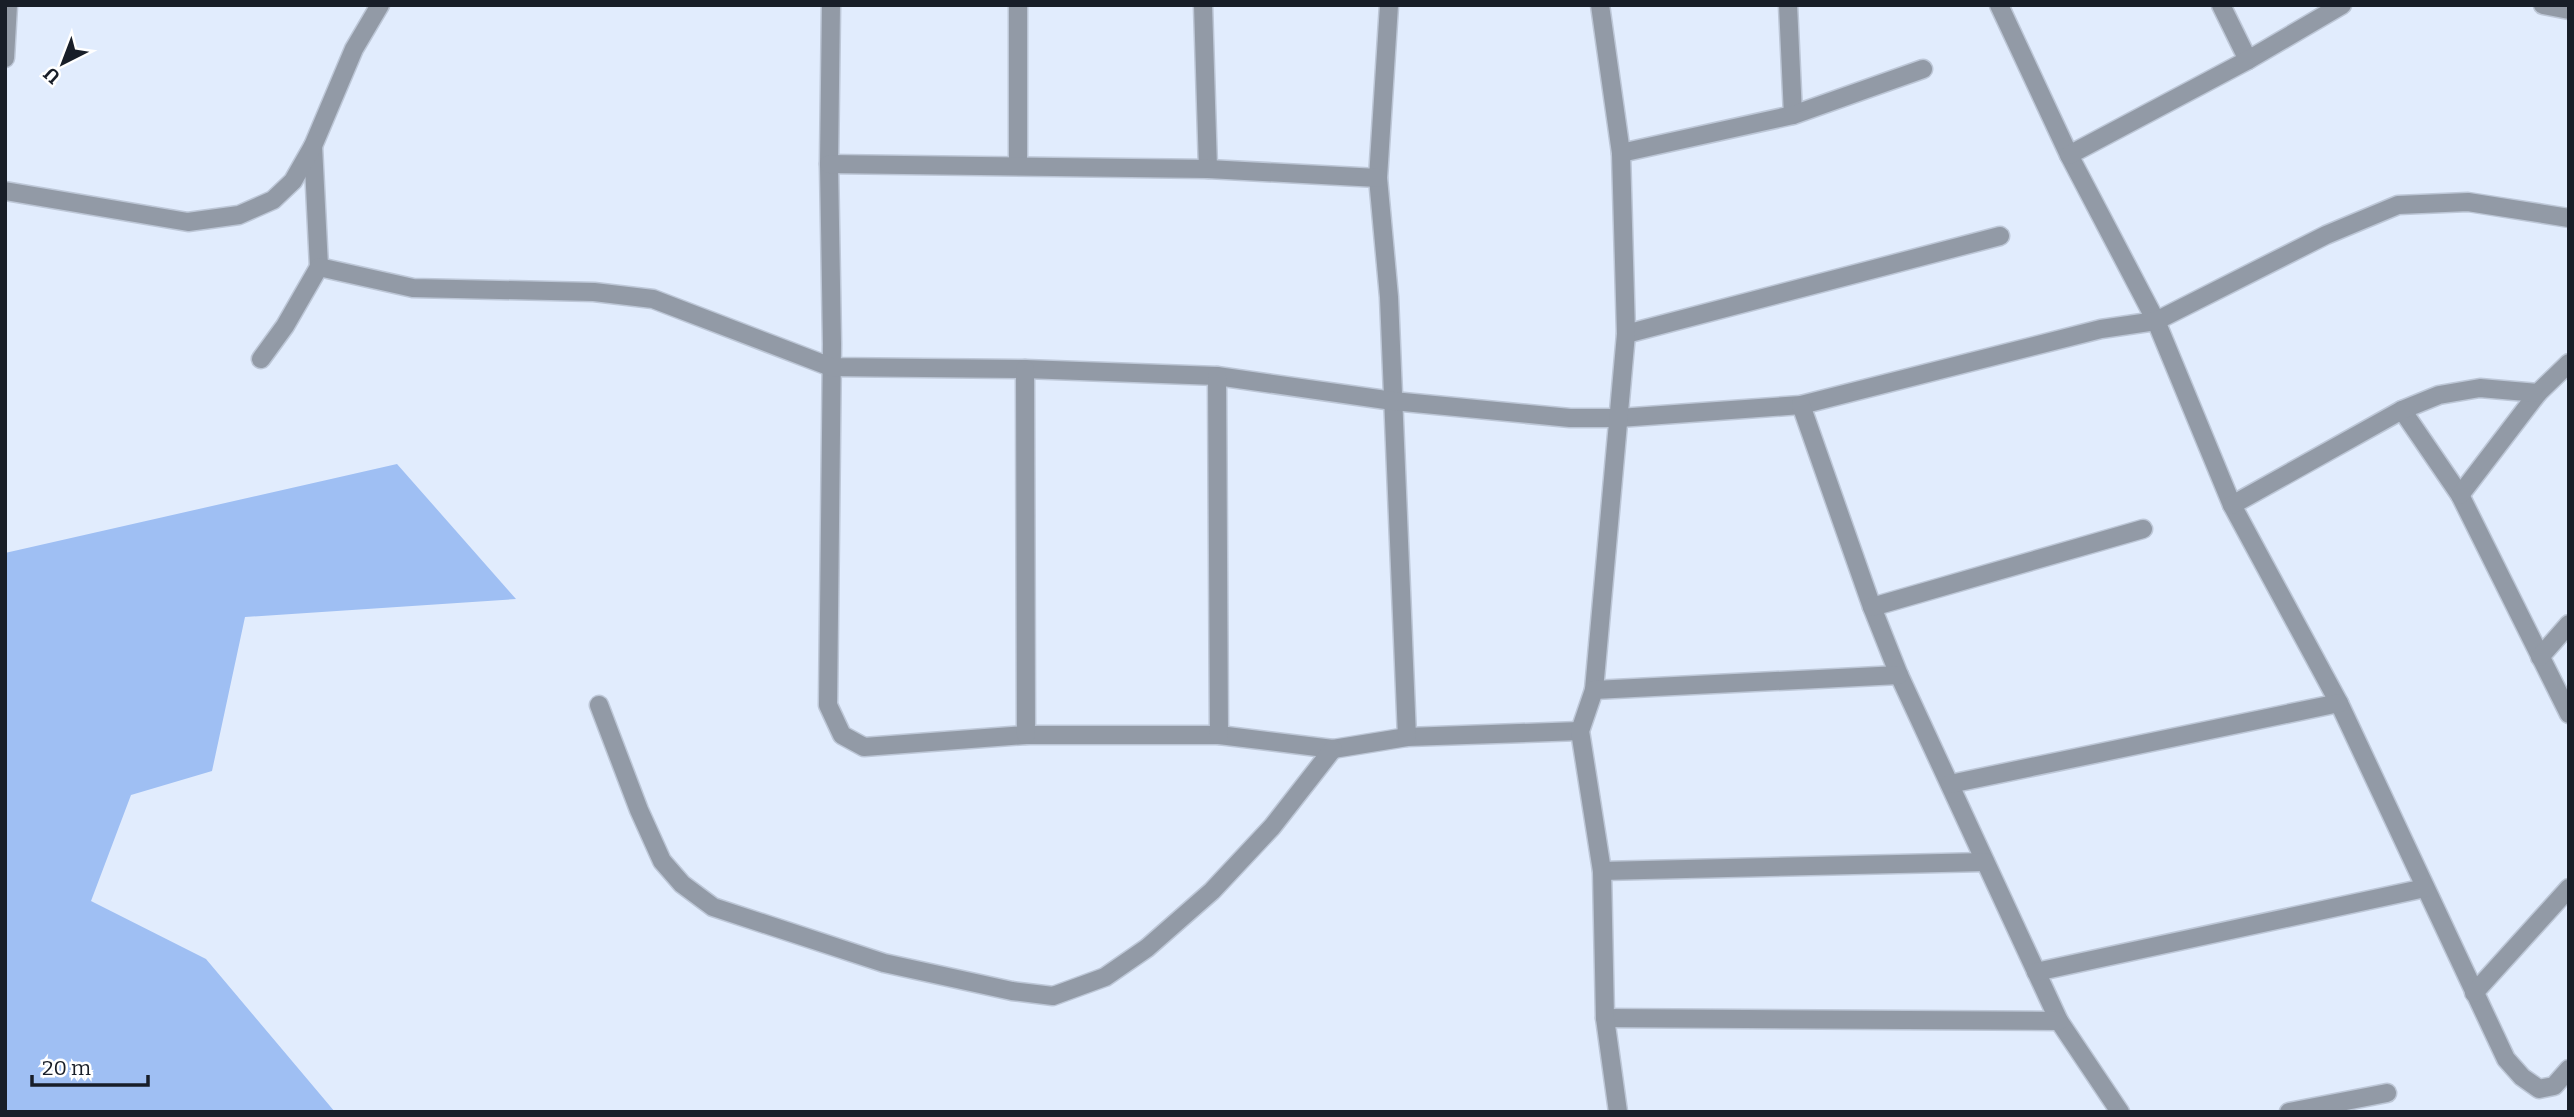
<svg xmlns="http://www.w3.org/2000/svg" width="2574" height="1117" viewBox="0 0 2574 1117" font-family="Bitter,serif">
<style>
.green{fill:#9fbff3}
.lines{fill:none;stroke-linecap:round;stroke-linejoin:round}
.street-casing{stroke:#bdc7d7;stroke-width:21}
.street{stroke:#929aa6;stroke-width:18}
</style>
<rect width="100%" height="100%" fill="#e1ecfd"/>
<polygon class="green" points="397,464 516,599 245,617 212,771 131,795 91,901 206,959 335,1112 5,1112 5,553"/>
<g class="lines">
<g class="street-casing">
<g id="street">
<polyline points="831,5 829,164 832,344 828,705 842,735 864,747 1026,735 1219,735 1333,749 1407,737 1580,731"/>
<polyline points="1018,5 1018,165"/>
<polyline points="1203,5 1208,169"/>
<polyline points="1389,5 1378,178 1389,297 1407,737"/>
<polyline points="1788,5 1793,115"/>
<polyline points="1999,5 2069,155 2156,321 2232,505 2339,703 2506,1059 2522,1077 2539,1089 2554,1086 2569,1069"/>
<polyline points="2221,5 2248,60"/>
<polyline points="2543,5 2569,10"/>
<polyline points="5,58 8,5"/>
<polyline points="313,146 319,267"/>
<polyline points="1621,153 1793,115 1923,69"/>
<polyline points="2069,155 2248,60 2342,5"/>
<polyline points="829,164 1208,169 1378,178"/>
<polyline points="5,191 188,222 239,215 273,200 293,181 313,146 354,49 380,5"/>
<polyline points="1626,334 2000,236"/>
<polyline points="261,359 285,326 319,267 413,288 594,292 653,299 831,367 1025,369 1217,376 1393,401 1570,418 1619,418 1801,405 2101,329 2156,321 2326,235 2398,205 2468,202 2569,218"/>
<polyline points="1025,369 1026,735"/>
<polyline points="1217,376 1219,735"/>
<polyline points="1801,405 1872,607 1899,675 2059,1021 2120,1112"/>
<polyline points="2402,410 2460,495 2569,714"/>
<polyline points="2460,495 2538,393"/>
<polyline points="2232,505 2402,410 2439,395 2480,388 2538,393 2569,363"/>
<polyline points="1872,607 2143,529"/>
<polyline points="2540,657 2569,624"/>
<polyline points="1594,690 1626,334 1621,153 1600,5"/>
<polyline points="599,705 639,810 662,861 682,884 713,907 884,963 1012,991 1053,996 1105,977 1147,948 1212,891 1272,827 1333,749"/>
<polyline points="1950,784 2339,703"/>
<polyline points="1602,871 1985,862"/>
<polyline points="2036,972 2425,888"/>
<polyline points="2474,993 2569,888"/>
<polyline points="1605,1018 2059,1021"/>
<polyline points="1618,1112 1605,1018 1602,871 1580,731 1594,690 1899,675"/>
<polyline points="2289,1112 2387,1093"/>
</g>
</g>
<use href="#street" class="street"/>
</g>
<rect width="2574" height="1117" fill="none" stroke="#181e28" stroke-width="14"/>
<g transform="translate(63 63) rotate(222)" stroke="#ffffff" stroke-width="5" paint-order="stroke">
<path d="M0-5L12 26L0 18L-12 26Z" fill="#181e28"/>
<text y="-10" font-size="19" font-weight="bold" text-anchor="middle" fill="#181e28">U</text>
</g>
<path d="M32 1075v10h116v-10" fill="none" stroke="#181e28" stroke-width="3.5"/>
<text x="42" y="1075" font-size="21" fill="#181e28" stroke="#ffffff" stroke-width="5" paint-order="stroke">20 m</text>
</svg>
